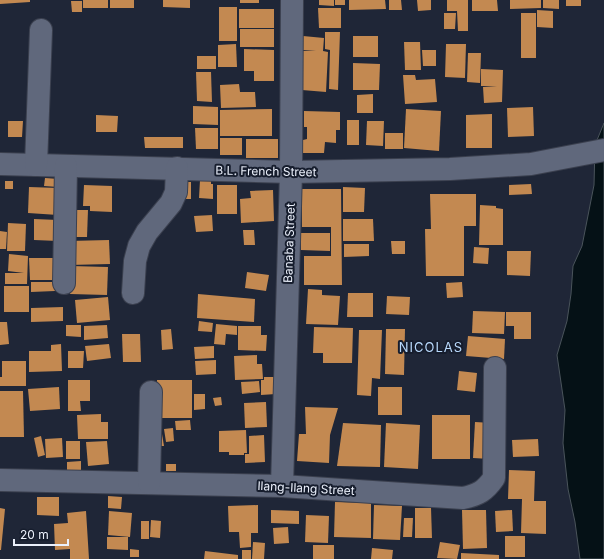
<svg xmlns="http://www.w3.org/2000/svg" width="604" height="559" viewBox="0 0 604 559" font-family="Inter,sans-serif">
<style>
.water{fill:#051116;stroke:#4a545b}
.building{fill:#c38951}
.lines{fill:none;stroke-linecap:round;stroke-linejoin:round}
.minor-casing{stroke:#3b404f;stroke-width:24}
.minor{stroke:#60687c;stroke-width:22}
.labels{text-anchor:middle;dominant-baseline:central;stroke-width:4;stroke-linejoin:round;paint-order:stroke}
.street-label{font-size:12px;fill:#ebf0fb;stroke:#161d2d}
.neighbourhood-label{font-size:13px;letter-spacing:1px;fill:#b8d8fb;stroke:#161d2d}
</style>
<rect width="100%" height="100%" fill="#1f2637"/>
<polygon class="water" points="604,123 604,559 580,559 575,522 568,489 563,443 565,410 557,355 567,321 571,294 573,266 582,246 594,185 595,145"/>
<g class="building">
<polygon points="0,0 30,0 30,2 0,4"/>
<rect x="83" y="0" width="25" height="8"/>
<rect x="110" y="0" width="24" height="8"/>
<polygon points="163,0 190,0 190,8 163,7"/>
<rect x="240" y="0" width="19" height="3"/>
<polygon points="319,0 334,0 334,6 319,5"/>
<rect x="335" y="0" width="10" height="5"/>
<polygon points="349,0 385,0 386,9 349,10"/>
<polygon points="389,0 401,0 402,10 389,10"/>
<polygon points="417,0 431,0 431,10 418,11"/>
<polygon points="447,0 468,0 468,31 458,31 457,11 447,11"/>
<polygon points="472,0 497,0 498,11 472,11"/>
<polygon points="510,0 541,0 541,8 510,9"/>
<polygon points="543,0 559,0 559,9 543,8"/>
<rect x="566" y="0" width="15" height="6"/>
<polygon points="71,1 82,1 82,12 72,12"/>
<rect x="219" y="7" width="18" height="34"/>
<polygon points="318,8 341,8 341,28 319,28"/>
<rect x="239" y="9" width="35" height="19"/>
<polygon points="537,10 553,11 553,28 537,27"/>
<polygon points="444,13 456,13 455,29 444,29"/>
<rect x="521" y="13" width="15" height="45"/>
<rect x="240" y="29" width="34" height="18"/>
<polygon points="325,32 340,32 338,90 329,89 330,50 325,49"/>
<polygon points="303,36 324,38 323,51 328,52 326,92 302,90 302,51 316,51 302,50"/>
<rect x="353" y="36" width="25" height="21"/>
<polygon points="404,42 420,42 421,70 405,70"/>
<polygon points="236,44 237,67 218,67 218,45"/>
<polygon points="446,44 466,44 465,78 445,77"/>
<polygon points="244,49 274,50 274,81 254,81 254,71 244,71"/>
<polygon points="422,50 436,50 436,66 423,66"/>
<polygon points="468,53 481,53 480,83 467,82"/>
<rect x="197" y="56" width="19" height="13"/>
<polygon points="353,63 380,64 379,90 353,90"/>
<polygon points="481,69 503,70 502,102 484,103 483,87 497,86 481,86"/>
<polygon points="196,72 211,72 212,102 197,101"/>
<polygon points="403,75 415,75 416,80 435,79 437,102 405,104"/>
<polygon points="239,84 240,92 255,92 256,107 221,108 220,85"/>
<polygon points="373,94 373,113 357,113 357,95"/>
<polygon points="193,106 218,107 218,125 193,124"/>
<polygon points="533,107 534,136 508,137 507,108"/>
<polygon points="272,109 272,136 220,136 220,110"/>
<polygon points="406,109 441,111 439,151 404,148"/>
<polygon points="304,111 340,112 340,130 336,130 336,143 325,142 324,153 303,153 303,140 307,139 307,127 304,127"/>
<polygon points="492,114 492,148 466,148 466,115"/>
<polygon points="96,115 118,116 117,132 96,132"/>
<rect x="347" y="120" width="12" height="25"/>
<polygon points="8,121 23,121 22,137 8,137"/>
<polygon points="367,121 384,121 383,146 366,145"/>
<polygon points="195,128 218,128 218,149 196,149"/>
<rect x="385" y="133" width="18" height="16"/>
<polygon points="144,137 183,137 183,148 145,148"/>
<rect x="220" y="138" width="22" height="17"/>
<rect x="246" y="139" width="32" height="19"/>
<polygon points="45,178 59,179 58,187 44,186"/>
<polygon points="200,180 211,181 211,184 213,184 213,199 199,198"/>
<rect x="5" y="181" width="8" height="8"/>
<rect x="180" y="182" width="11" height="17"/>
<polygon points="531,184 532,194 509,195 509,185"/>
<polygon points="84,185 112,186 112,212 90,211 90,206 83,206"/>
<rect x="217" y="185" width="20" height="29"/>
<polygon points="29,187 59,188 58,215 28,213"/>
<polygon points="343,187 365,188 364,212 343,212"/>
<polygon points="302,189 341,189 342,285 304,285 304,256 331,256 331,227 302,227"/>
<polygon points="273,190 274,221 241,223 240,199 251,198 250,191"/>
<polygon points="430,194 476,194 476,226 464,226 464,276 426,276 425,229 431,229"/>
<polygon points="480,205 496,206 496,208 503,209 503,245 479,245"/>
<polygon points="74,210 88,210 87,237 74,237"/>
<polygon points="212,215 213,231 196,232 194,216"/>
<polygon points="34,219 58,220 58,241 34,240"/>
<polygon points="343,219 373,219 374,241 343,241"/>
<polygon points="8,223 26,224 25,251 7,251"/>
<polygon points="243,230 254,230 255,245 244,245"/>
<polygon points="0,231 7,232 6,249 0,249"/>
<polygon points="301,233 330,233 330,251 301,250"/>
<polygon points="109,240 110,264 69,265 68,241"/>
<polygon points="391,241 405,241 405,254 392,254"/>
<polygon points="344,244 369,244 369,256 344,257"/>
<polygon points="474,247 489,248 488,264 473,263"/>
<polygon points="507,251 531,251 530,276 507,275"/>
<polygon points="9,254 28,256 27,284 5,284 5,273 24,273 8,271"/>
<polygon points="29,258 63,258 63,280 30,280"/>
<polygon points="71,266 108,267 107,295 70,294"/>
<polygon points="247,272 269,275 266,291 245,288"/>
<polygon points="31,282 54,282 55,291 31,292"/>
<polygon points="462,282 463,297 447,298 446,283"/>
<rect x="4" y="286" width="25" height="26"/>
<polygon points="308,289 322,290 322,295 340,296 338,325 306,324"/>
<polygon points="348,293 373,293 373,317 347,317"/>
<polygon points="198,294 255,299 254,322 197,318"/>
<polygon points="387,296 410,297 409,315 386,314"/>
<polygon points="108,297 110,320 77,323 75,300"/>
<polygon points="63,307 63,321 31,322 31,308"/>
<polygon points="473,311 505,312 504,334 472,333"/>
<polygon points="506,312 531,312 531,339 514,339 514,326 506,326"/>
<polygon points="199,321 213,323 212,332 198,331"/>
<polygon points="0,322 7,322 9,344 0,345"/>
<polygon points="216,324 237,326 237,335 226,334 225,345 214,344"/>
<polygon points="66,325 81,325 81,337 66,336"/>
<polygon points="107,325 108,338 84,340 84,326"/>
<polygon points="238,326 261,326 261,335 267,335 266,351 238,350"/>
<polygon points="314,327 353,328 352,363 323,363 323,353 313,353"/>
<polygon points="171,329 173,349 162,350 161,330"/>
<polygon points="386,329 405,329 404,375 385,374"/>
<polygon points="359,330 382,330 380,379 372,378 371,396 357,395"/>
<polygon points="122,334 140,334 141,362 123,362"/>
<polygon points="468,336 505,339 504,359 466,356"/>
<polygon points="61,344 62,371 29,372 29,351 51,351 51,345"/>
<polygon points="109,344 111,358 87,361 85,346"/>
<polygon points="214,346 214,358 195,359 194,347"/>
<polygon points="68,351 84,351 83,368 68,368"/>
<polygon points="257,355 257,364 262,364 263,379 235,380 234,356"/>
<polygon points="216,360 216,374 196,375 195,361"/>
<polygon points="2,361 26,361 26,386 0,386 0,377 2,377"/>
<polygon points="459,371 477,373 475,392 457,390"/>
<polygon points="264,377 275,377 276,394 261,395 261,380 264,380"/>
<polygon points="68,380 90,380 90,401 80,401 81,411 68,411"/>
<polygon points="157,380 192,380 192,418 158,418"/>
<polygon points="259,381 260,392 242,394 241,382"/>
<polygon points="59,387 60,409 30,411 28,389"/>
<rect x="378" y="387" width="24" height="28"/>
<polygon points="0,391 23,391 24,437 0,437"/>
<polygon points="194,394 205,394 205,409 194,410"/>
<polygon points="221,397 222,405 215,406 213,398"/>
<polygon points="266,402 267,427 245,428 244,403"/>
<polygon points="305,407 338,408 330,435 329,463 297,461 299,434 306,434"/>
<polygon points="101,414 101,422 108,422 108,439 78,439 77,415"/>
<rect x="432" y="415" width="38" height="44"/>
<polygon points="190,420 191,430 176,430 175,421"/>
<polygon points="475,422 492,423 490,459 473,458"/>
<polygon points="343,423 381,425 380,467 337,466"/>
<polygon points="386,423 420,425 418,469 384,467"/>
<polygon points="173,428 174,441 166,442 164,429"/>
<polygon points="246,430 247,453 244,453 244,455 229,455 229,452 219,452 219,431"/>
<polygon points="162,434 164,446 154,446 156,435"/>
<polygon points="264,435 265,462 245,463 245,454 249,454 249,436"/>
<polygon points="41,436 45,455 38,457 34,438"/>
<polygon points="62,438 63,457 46,458 45,439"/>
<polygon points="538,439 539,456 513,457 512,440"/>
<rect x="66" y="441" width="14" height="18"/>
<polygon points="107,441 109,464 88,466 86,442"/>
<polygon points="81,461 81,472 67,473 67,462"/>
<rect x="166" y="464" width="10" height="7"/>
<polygon points="509,470 535,471 534,501 546,501 546,534 521,533 522,499 508,499"/>
<polygon points="108,496 122,497 121,509 108,508"/>
<polygon points="37,497 59,497 59,516 37,515"/>
<polygon points="335,502 371,503 371,538 334,537"/>
<polygon points="258,505 258,533 251,533 251,547 240,548 239,532 229,532 228,506"/>
<polygon points="374,505 402,506 400,540 373,539"/>
<polygon points="0,508 5,509 1,550 0,550"/>
<polygon points="415,508 431,508 432,538 415,538"/>
<polygon points="271,510 299,511 299,524 271,523"/>
<polygon points="462,510 486,510 487,548 463,549"/>
<polygon points="512,510 513,531 496,532 495,511"/>
<polygon points="86,511 89,559 70,559 70,549 55,550 54,524 68,523 67,513"/>
<polygon points="109,511 132,513 130,537 108,535"/>
<polygon points="306,515 329,516 328,543 305,542"/>
<polygon points="404,518 413,518 412,537 403,537"/>
<polygon points="151,520 161,521 160,538 150,537"/>
<rect x="141" y="521" width="8" height="18"/>
<polygon points="288,527 289,543 274,544 273,528"/>
<rect x="505" y="536" width="20" height="21"/>
<polygon points="107,537 128,537 128,550 107,549"/>
<polygon points="253,542 265,543 264,559 252,559"/>
<polygon points="440,542 460,545 457,559 437,558"/>
<rect x="313" y="545" width="21" height="14"/>
<polygon points="372,548 393,550 392,559 371,559"/>
<polygon points="130,549 139,550 139,557 130,557"/>
<rect x="242" y="550" width="9" height="9"/>
<polygon points="205,551 238,555 238,559 204,559"/>
<polygon points="461,553 499,555 499,559 461,559"/>
</g>
<g class="lines">
<g class="minor-casing">
<g id="minor">
<polyline points="0,164 291,172 450,169 531,164 604,150"/>
<polyline points="36,165 41,30"/>
<polyline points="64,283 66,166"/>
<polyline points="133,293 135,261 139,246 147,232 171,203 176,192 177,168"/>
<path d="M0,480L282,486L463,498C478,495 485,491 494,478L495,368"/>
<polyline points="149,483 151,392"/>
<polyline points="282,486 291,172 292,0"/>
</g>
</g>
<use href="#minor" class="minor"/>
</g>
<g class="labels">
<g class="street-label">
<text transform="translate(266 171) rotate(1)">B.L. French Street</text>
<text transform="translate(289 243) rotate(-88)">Banaba Street</text>
<text transform="translate(306 488) rotate(3)">Ilang-Ilang Street</text>
</g>
<g class="neighbourhood-label">
<text x="431" y="347">NICOLAS</text>
</g>
</g>
<path d="M14 539v6h54v-6" fill="none" stroke="#ebf0fb" stroke-width="2"/>
<text x="20" y="539" font-size="12" fill="#ebf0fb" stroke="#161d2d" stroke-width="3" paint-order="stroke">20 m</text>
</svg>
